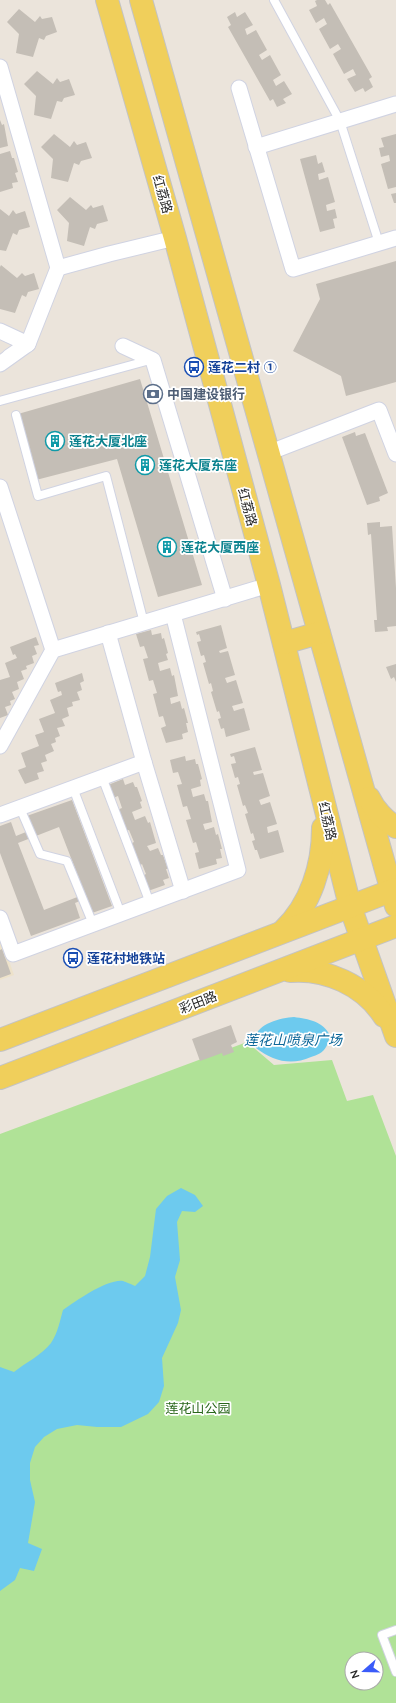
<svg xmlns="http://www.w3.org/2000/svg" width="396" height="1703" viewBox="0 0 396 1703" font-family="Quicksand,'Noto Sans SC',sans-serif">
<style>
.education{fill:#ede2ca}
.green{fill:#b0e297;fill-rule:evenodd}
.water{fill:#6dcaee}
.building{fill:#c4beb6;fill-rule:evenodd}
.lines{fill:none;stroke-linecap:round;stroke-linejoin:round}
.service-casing{stroke:#d0d3e2;stroke-width:10}
.minor-casing{stroke:#d0d3e2;stroke-width:17}
.primary-casing{stroke:#c3c3c3;stroke-width:24}
.service{stroke:#fff;stroke-width:8}
.minor{stroke:#fff;stroke-width:15}
.primary{stroke:#f0cf5b;stroke-width:22}
.labels{text-anchor:middle;dominant-baseline:central;stroke-width:3.5;stroke-linejoin:round;paint-order:stroke}
.street-label{font-size:13px;fill:#292929;stroke:#fff}
.transit-label{font-size:13px;font-weight:bold;fill:#164399;stroke:#fff;text-anchor:start}
.service-label{font-size:13px;font-weight:bold;fill:#4e5e75;stroke:#fff;text-anchor:start}
.culture-label{font-size:13px;font-weight:bold;fill:#0d838f;stroke:#fff;text-anchor:start}
.park-label{font-size:13px;fill:#28661a;stroke:#fff}
.water-label{font-size:14px;font-style:italic;fill:#0d6799;stroke:#fff}
</style>
<rect width="100%" height="100%" fill="#ebe4db"/>
<polygon class="education" points="0,935 14,975 0,980"/>
<path class="green" d="M247,1042L274,1065L332,1060L347,1101L373,1095L396,1156V1703H0V1134ZM352,1659H376V1683H352Z"/>
<g class="water">
<path d="M294,1017C309,1019 322,1021 330,1035C329,1039 328,1044 326,1047C323,1053 317,1055 311,1057C291,1066 273,1061 256,1048C256,1046 255,1042 255,1039C257,1023 281,1018 294,1017Z"/>
<path d="M181,1188L195,1195L203,1206L195,1212L182,1211L177,1222L180,1260L175,1277L181,1310L178,1323L162,1358L164,1386L159,1402L148,1414L121,1427H97L77,1425L57,1429L44,1437L35,1447L30,1463V1480L35,1502L28,1543L42,1549L34,1571L20,1568L15,1580L0,1591V1367L14,1372C25,1363 42,1355 51,1343C58,1333 60,1320 63,1310C76,1301 107,1279 123,1281C126,1282 131,1284 135,1286L145,1276L150,1257L156,1209L167,1196Z"/>
</g>
<g class="building">
<polygon points="317,0 325,0 328,5 330,3 372,77 369,79 373,87 365,92 363,88 355,92 347,79 356,75 353,69 344,74 333,54 341,49 338,44 330,49 319,29 327,24 324,18 316,23 309,10 317,6 315,1"/>
<polygon points="19,9 35,22 40,16 42,19 52,17 57,32 46,36 44,40 39,38 33,57 16,53 19,34 7,22"/>
<polygon points="235,12 237,17 245,12 253,25 245,29 247,35 256,30 267,50 259,55 262,60 270,55 281,75 273,80 276,86 284,81 292,94 283,99 286,103 277,107 273,99 270,101 228,27 231,25 227,17"/>
<polygon points="37,71 53,84 57,78 60,82 69,79 75,95 64,98 62,102 57,101 51,119 34,115 36,96 24,84"/>
<polygon points="0,120 2,125 4,124 8,146 0,148"/>
<polygon points="54,134 70,147 74,141 77,145 86,142 92,158 81,161 79,165 74,163 68,182 51,178 53,159 41,147"/>
<polygon points="396,134 396,187 388,189 381,164 390,161 389,155 381,157 379,148 384,147 381,138"/>
<polygon points="10,151 12,158 14,158 18,172 15,173 18,182 12,183 13,188 0,192 0,154"/>
<polygon points="316,155 318,164 322,162 325,172 318,174 319,180 328,177 335,202 326,205 327,211 335,209 337,218 333,219 335,228 320,232 300,159"/>
<polygon points="396,193 396,203 394,203 391,194"/>
<polygon points="70,197 86,210 91,205 93,208 103,205 108,221 97,224 95,229 90,227 84,246 67,241 69,223 57,210"/>
<polygon points="0,209 9,216 13,210 16,214 25,211 30,227 19,230 17,235 13,233 6,251 0,250"/>
<polygon points="396,261 396,382 346,396 341,376 293,351 320,299 316,284"/>
<polygon points="1,265 17,278 22,273 25,276 34,273 39,289 28,292 26,297 22,295 15,313 0,309 0,267"/>
<polygon points="140,379 202,585 158,597 117,459 36,480 18,414"/>
<polygon points="355,432 356,436 365,433 388,493 379,497 380,501 367,505 342,437"/>
<polygon points="380,522 380,527 392,526 396,588 396,626 387,627 388,631 375,632 374,620 377,620 371,534 368,535 367,523"/>
<polygon points="221,625 227,648 219,651 220,653 228,651 235,675 225,678 227,683 236,680 243,703 232,706 234,711 244,708 250,730 226,737 224,728 221,729 218,719 221,718 219,711 217,712 211,692 213,691 211,683 209,684 203,663 206,662 204,655 201,656 197,642 201,641 199,634 197,635 196,632"/>
<polygon points="151,630 152,635 161,633 162,639 164,638 168,653 166,654 168,660 158,663 160,671 170,668 172,676 174,675 178,696 170,698 171,704 180,701 182,709 184,708 188,723 186,723 188,732 182,734 183,739 166,743 161,728 166,726 163,716 159,717 153,694 157,693 153,680 149,681 143,659 148,658 144,646 140,647 136,634"/>
<polygon points="36,637 39,645 34,646 37,654 32,656 34,663 26,666 27,669 21,671 24,679 17,682 19,689 12,692 15,699 10,701 11,705 5,707 8,715 0,718 0,680 10,677 5,663 17,658 15,654 13,655 10,647"/>
<polygon points="396,664 396,682 394,677 391,679 386,667"/>
<polygon points="82,673 84,681 80,683 82,690 77,692 80,700 72,702 73,706 67,708 69,716 62,719 65,726 57,728 60,736 55,738 56,742 51,744 54,751 45,755 47,761 41,763 44,771 37,773 39,779 25,784 18,770 26,767 21,753 39,746 35,735 44,732 39,719 55,713 50,700 62,695 61,691 58,692 55,683"/>
<polygon points="255,747 262,770 253,772 254,775 263,773 270,796 259,800 261,805 270,802 277,824 267,827 268,833 278,830 284,852 260,859 257,850 255,850 252,841 255,840 253,833 251,834 245,814 248,813 245,805 243,806 237,785 240,784 238,777 235,778 231,764 236,763 234,756 231,757 230,754"/>
<polygon points="185,756 186,761 195,759 196,764 198,764 202,779 200,780 201,786 191,789 193,797 204,794 206,801 208,801 212,822 203,824 205,830 214,827 216,835 218,834 222,849 220,849 222,858 216,859 217,864 199,869 195,853 199,852 196,842 193,843 186,820 191,819 187,806 183,807 177,785 182,784 178,772 173,773 170,760"/>
<polygon points="123,779 125,785 133,782 135,787 137,787 142,801 140,802 142,808 132,812 135,820 145,816 148,823 150,822 156,843 147,846 150,851 158,848 161,855 163,855 168,869 166,869 169,878 163,880 165,885 148,891 142,876 146,874 142,864 139,866 130,844 134,842 129,830 125,831 117,810 122,808 118,796 113,798 108,785"/>
<path d="M72,800L112,906L92,913L87,898L75,903L80,918L31,936L0,853V826L11,822L16,836L26,832L21,818ZM59,827L85,894L44,910L18,843Z"/>
<polygon points="2,949 11,974 0,978 0,950"/>
<polygon points="231,1025 237,1042 231,1045 234,1052 223,1056 222,1053 200,1061 192,1039"/>
</g>
<g class="lines">
<g class="service-casing">
<g id="service">
<polyline points="274,0 340,121 379,243"/>
<polyline points="0,401 150,360"/>
<polyline points="16,415 38,496 106,476 144,623"/>
<polyline points="102,777 150,903"/>
<polyline points="73,788 121,914"/>
<polyline points="20,808 40,854 67,861 93,924"/>
<polyline points="396,1630 382,1635 396,1672"/>
</g>
</g>
<g class="minor-casing">
<g id="minor">
<polyline points="0,67 58,268 28,344 0,331"/>
<polyline points="239,88 293,269 396,238"/>
<polyline points="256,147 396,104"/>
<polyline points="58,268 109,254 175,238"/>
<polyline points="123,346 153,360 225,599"/>
<polyline points="0,364 28,344 9,357"/>
<polyline points="268,453 379,410 396,454"/>
<polyline points="0,487 53,650"/>
<polyline points="108,633 144,762 183,891"/>
<polyline points="0,746 53,650 269,585"/>
<polyline points="0,815 144,762"/>
<polyline points="0,918 13,954 238,870 173,614"/>
</g>
</g>
<g class="primary-casing">
<g id="primary">
<polyline points="107,0 175,238 269,585 350,906 396,1036"/>
<polyline points="141,0 396,906"/>
<polyline points="284,643 319,633"/>
<path d="M369,798C374,809 385,821 396,827"/>
<path d="M283,931C311,905 323,865 323,828"/>
<path d="M290,971C326,968 364,985 384,1016"/>
<polyline points="0,1040 396,889"/>
<polyline points="0,1078 396,926"/>
</g>
</g>
<use href="#service" class="service"/>
<use href="#minor" class="minor"/>
<use href="#primary" class="primary"/>
</g>
<defs>
<g id="bus-ring" transform="scale(1)"><circle r="9.5" fill="#fff" stroke="#1a4fb4" stroke-width="1.5"/><path d="M-5-6H5V4H4V6H2V4H-2V6H-4V4H-5ZM-3.5-4V0h7V-4ZM-3.5 1.2v1.5H-2V1.2ZM2 1.2v1.5H3.5V1.2Z" fill="#1a4fb4"/></g>
<g id="bank-ring" transform="scale(1)"><circle r="9.5" fill="#fff" stroke="#5c6f8a" stroke-width="1.5"/><path d="M-6-4H6V4H-6ZM0-2.3a2.3 2.3 0 1 0 0 4.6a2.3 2.3 0 1 0 0-4.6Z" fill="#5c6f8a"/></g>
<g id="building-ring" transform="scale(1)"><circle r="9.5" fill="#fff" stroke="#0f9aa8" stroke-width="1.5"/><path d="M-4-6H4V6H1V3H-1V6H-4ZM-2.5-4.3h1.7v1.8h-1.7ZM.8-4.3h1.7v1.8H.8ZM-2.5-1h1.7V.8h-1.7ZM.8-1h1.7V.8H.8Z" fill="#0f9aa8"/></g>
</defs>
<g fill-rule="evenodd">
<use href="#bus-ring" x="194" y="367"/>
<use href="#bank-ring" x="153" y="394"/>
<use href="#building-ring" x="55" y="441"/>
<use href="#building-ring" x="145" y="465"/>
<use href="#building-ring" x="167" y="547"/>
<use href="#bus-ring" x="73" y="958"/>
</g>
<g class="labels">
<g class="street-label">
<text transform="translate(163 194) rotate(74)">红荔路</text>
<text transform="translate(248 507) rotate(75)">红荔路</text>
<text transform="translate(328 821) rotate(77)">红荔路</text>
<text transform="translate(198 1002) rotate(-21)">彩田路</text>
</g>
<g class="transit-label">
<text x="208" y="367">莲花二村 ①</text>
<text x="87" y="958">莲花村地铁站</text>
</g>
<g class="service-label">
<text x="167" y="394">中国建设银行</text>
</g>
<g class="culture-label">
<text x="69" y="441">莲花大厦北座</text>
<text x="159" y="465">莲花大厦东座</text>
<text x="181" y="547">莲花大厦西座</text>
</g>
<g class="park-label">
<text x="198" y="1408">莲花山公园</text>
</g>
<g class="water-label">
<text x="293" y="1040">莲花山喷泉广场</text>
</g>
</g>
<g transform="translate(364 1671) rotate(250)"><circle r="19" fill="#ffffff" stroke="#a9a9a9"/>
<path d="M0-3L7 15L0 10L-7 15Z" fill="#3a5bf9"/>
<text y="-6" font-size="11" font-weight="bold" text-anchor="middle" fill="#292929">N</text>
</g>
</svg>
